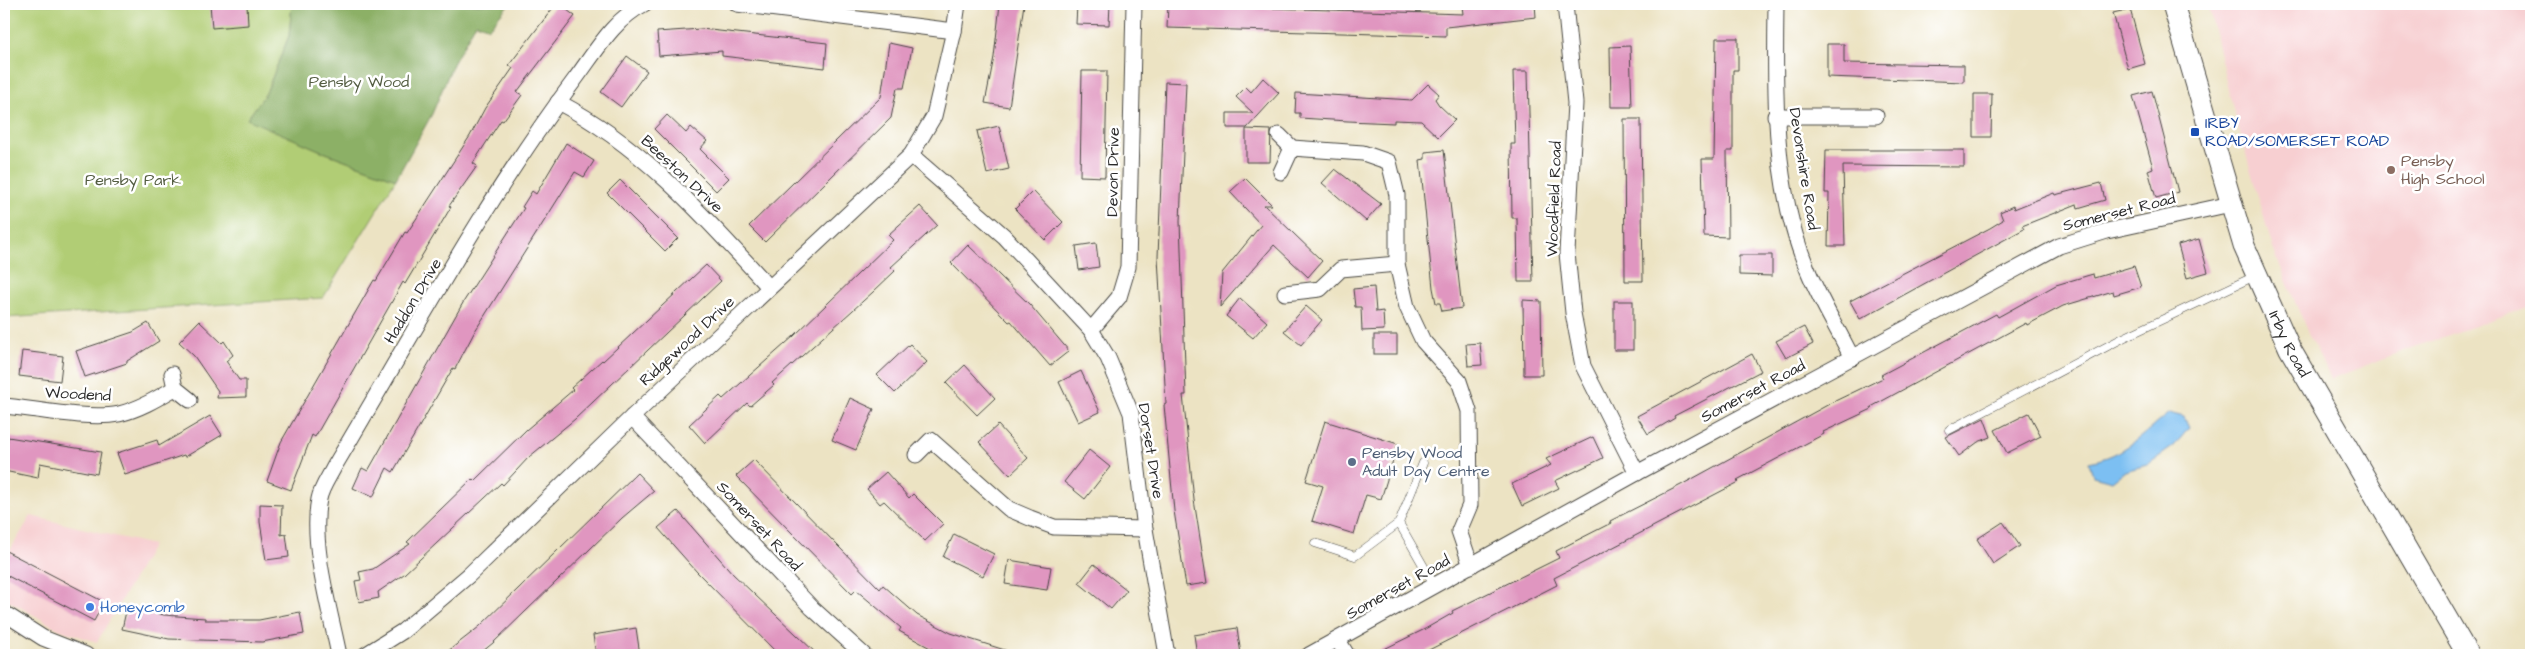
<svg xmlns="http://www.w3.org/2000/svg" width="2535" height="659" viewBox="0 0 2535 659" font-family="'Architects Daughter',sans-serif">
<style>
.built{fill:#f7cfd1}
.green{fill:#b1cd74;stroke:#6e7c50}
.forest{fill:#8cb066;stroke:#5c6e48}
.water{fill:#7cbff2;stroke:#54758e}
.building{fill:#e096c0}
.lines{fill:none;stroke-linecap:round;stroke-linejoin:round}
.lane-casing{stroke:#484742;stroke-width:9}
.street-casing{stroke:#484742;stroke-width:17}
.secondary-casing{stroke:#484742;stroke-width:23}
.lane{stroke:#fff;stroke-width:8}
.street{stroke:#fff;stroke-width:15}
.secondary{stroke:#fff;stroke-width:21}
.transit-dot{fill:#1a4fb4;stroke:#fff;stroke-width:2}
.education-dot{fill:#8d6e63;stroke:#fff;stroke-width:2}
.service-dot{fill:#5c6f8a;stroke:#fff;stroke-width:2}
.shop-dot{fill:#3f7fe0;stroke:#fff;stroke-width:2}
.labels{text-anchor:middle;dominant-baseline:central;stroke-width:5;stroke-linejoin:round;paint-order:stroke}
.park-label{font-size:16px;fill:#535c41;stroke:#fff}
.transit-label{font-size:16px;fill:#164399;stroke:#fff;text-anchor:start}
.education-label{font-size:16px;fill:#785e54;stroke:#fff;text-anchor:start}
.street-label{font-size:16px;fill:#2b2b2b;stroke:#fff}
.service-label{font-size:16px;fill:#4e5e75;stroke:#fff;text-anchor:start}
.shop-label{font-size:16px;fill:#366cbe;stroke:#fff;text-anchor:start}
</style>
<rect width="100%" height="100%" fill="#fff"/>
<filter id="ink" filterUnits="userSpaceOnUse"><feTurbulence type="fractalNoise" baseFrequency=".02" numOctaves="2"/><feDisplacementMap in="SourceGraphic" scale="10" xChannelSelector="R" yChannelSelector="G"/><feConvolveMatrix kernelMatrix="1 2 1 2 8 2 1 2 1" color-interpolation-filters="sRGB"/></filter>
<filter id="wash" filterUnits="userSpaceOnUse"><feTurbulence type="fractalNoise" baseFrequency=".0096" numOctaves="4" result="noise"/><feDisplacementMap in="SourceGraphic" scale="20" xChannelSelector="R" yChannelSelector="G"/><feGaussianBlur stdDeviation="1.12" result="paint"/><feColorMatrix in="noise" values="0 0 0 0 0 0 0 0 0 0 0 0 0 0 0 0 0 1.4 0 .05"/><feComposite in="paint" operator="in"/></filter>
<g filter="url(#wash)">
<rect width="100%" height="100%" fill="#ece3c3"/>
<g class="built">
<polygon points="2208,4 2531,4 2531,306 2395,354 2331,379 2307,331 2272,246 2229,94"/>
<polygon points="31,516 153,545 97,642 60,630 4,598 4,560"/>
</g>
<polygon class="green" points="4,4 292,4 289,36 266,93 248,119 326,153 396,179 323,298 4,318"/>
<polygon class="forest" points="292,4 509,4 489,28 476,23 453,64 432,114 396,179 326,153 247,119 266,93 289,36"/>
<path class="water" d="M2169,413L2184,417L2189,428L2174,446L2147,465L2125,471L2112,481L2093,476L2089,462C2126,455 2141,435 2169,413Z"/>
<g id="blocks">
<g class="building">
<polygon points="210,4 247,4 248,25 212,28"/>
<polygon points="556,4 559,4 575,16 517,92 522,95 503,121 501,120 473,163 477,166 449,206 451,207 405,284 403,282 315,437 312,435 291,490 267,481 281,442 374,280 376,281 405,232 407,233 470,136 485,108 513,68 509,65"/>
<polygon points="1000,4 1024,4 1009,107 985,103 994,57"/>
<polygon points="1077,4 1110,4 1109,25 1076,24"/>
<polygon points="1509,4 1535,4 1536,17 1446,27 1446,36 1167,28 1168,5 1463,14 1462,6"/>
<polygon points="2130,9 2145,64 2128,69 2113,13"/>
<polygon points="701,29 827,43 825,68 722,56 722,51 659,56 657,32"/>
<polygon points="1716,38 1738,38 1738,70 1733,70 1733,151 1727,151 1728,237 1704,236 1702,159 1714,159"/>
<polygon points="889,43 912,48 904,88 897,88 891,118 765,242 749,226 881,97"/>
<polygon points="1827,44 1844,44 1844,63 1964,65 1964,82 1827,77"/>
<polygon points="1630,46 1632,107 1611,107 1610,47"/>
<polygon points="627,56 647,71 621,107 601,92"/>
<polygon points="1082,71 1107,71 1105,177 1080,176"/>
<polygon points="1513,71 1528,71 1533,282 1518,282 1517,218 1512,218 1511,144 1515,144"/>
<polygon points="1263,78 1279,93 1247,128 1227,128 1227,113 1253,113 1236,97 1246,87 1251,92"/>
<polygon points="1165,82 1186,83 1180,221 1186,395 1183,395 1194,500 1207,583 1186,586 1174,511 1164,405 1166,404 1158,257"/>
<polygon points="1428,84 1439,94 1435,99 1439,105 1455,120 1438,137 1421,121 1394,120 1394,123 1348,121 1300,118 1300,113 1295,113 1296,93 1412,100"/>
<polygon points="2152,91 2178,192 2156,198 2148,170 2153,168 2133,96"/>
<polygon points="1974,94 1992,94 1991,137 1974,137"/>
<polygon points="667,115 686,133 691,127 707,141 700,149 729,178 716,191 654,129"/>
<polygon points="1624,119 1641,119 1643,281 1625,281"/>
<polygon points="999,126 1009,169 987,174 977,131"/>
<polygon points="1246,129 1271,130 1270,162 1246,162"/>
<polygon points="566,143 594,161 584,177 575,172 475,331 455,369 453,368 393,472 387,468 373,497 353,488 362,468 368,471 464,301 524,208 522,207 532,191 536,194"/>
<polygon points="1444,150 1462,308 1442,311 1440,303 1436,303 1433,288 1420,160 1425,159 1425,152"/>
<polygon points="1826,150 1964,150 1964,167 1843,166 1845,246 1828,246 1829,193 1825,193"/>
<polygon points="1335,169 1381,204 1366,221 1322,183"/>
<polygon points="1245,178 1272,205 1264,205 1322,261 1308,277 1274,245 1220,307 1222,273 1261,225 1230,192"/>
<polygon points="620,180 678,238 665,251 607,193"/>
<polygon points="2101,183 2105,200 2078,208 2077,204 2022,226 2024,229 1860,319 1850,301 1990,228 2003,220 2000,212 2013,206 2014,209 2054,193 2055,195"/>
<polygon points="1033,191 1063,222 1045,240 1015,209"/>
<polygon points="920,206 937,225 891,267 895,271 873,292 772,383 774,385 750,406 747,403 705,443 689,425 720,396 723,399 794,336 893,240 888,235"/>
<polygon points="2199,239 2208,272 2187,278 2178,245"/>
<polygon points="1096,243 1099,267 1079,270 1076,246"/>
<polygon points="968,245 1030,305 1069,351 1050,366 1011,321 1009,322 951,263"/>
<polygon points="1739,255 1772,255 1772,276 1739,275"/>
<polygon points="706,265 721,281 575,419 529,457 503,485 501,483 404,574 378,592 379,598 359,602 355,581 361,580 359,572 373,569 410,544 407,542 472,479 474,481 526,430 573,390 571,388 602,360 603,361"/>
<polygon points="2134,266 2141,287 2114,295 2113,291 2063,306 2027,325 2026,323 1871,407 1872,409 1823,432 1824,434 1737,480 1739,482 1554,578 1557,585 1419,655 1372,655 1425,629 1453,613 1452,611 1559,558 1556,551 1611,523 1610,521 1681,485 1833,402 1883,378 1881,375 1996,314 1998,317 2056,285 2093,274 2094,278"/>
<polygon points="1374,287 1376,312 1383,311 1384,330 1362,331 1361,307 1355,307 1353,289"/>
<polygon points="1240,298 1267,322 1253,338 1226,316"/>
<polygon points="1523,300 1541,301 1542,375 1524,375"/>
<rect x="1614" y="301" width="19" height="49"/>
<polygon points="1306,306 1322,320 1301,345 1284,331"/>
<polygon points="199,321 222,343 224,341 233,355 226,361 239,380 246,380 246,397 217,398 218,391 194,356 179,342"/>
<polygon points="148,323 159,341 127,361 127,363 85,377 76,351 133,332"/>
<polygon points="1804,327 1813,344 1786,358 1776,341"/>
<rect x="1374" y="335" width="23" height="19"/>
<polygon points="1480,343 1482,365 1468,366 1466,344"/>
<polygon points="910,344 927,362 895,393 877,375"/>
<polygon points="22,351 63,356 60,381 19,376"/>
<polygon points="1752,354 1761,371 1674,416 1675,418 1648,434 1637,416"/>
<polygon points="965,365 995,398 977,415 946,383"/>
<polygon points="1081,371 1100,412 1078,422 1059,382"/>
<polygon points="850,398 874,409 856,450 832,440"/>
<polygon points="2029,413 2041,436 2007,453 1995,430"/>
<polygon points="210,416 222,435 185,457 184,455 125,475 117,453 157,440 159,446"/>
<polygon points="1984,418 1991,437 1978,442 1959,456 1946,437"/>
<polygon points="1325,421 1398,444 1381,499 1366,495 1354,534 1312,521 1323,486 1306,481"/>
<polygon points="998,425 1028,458 1010,475 979,442"/>
<polygon points="8,437 101,452 97,474 40,463 38,478 4,471"/>
<polygon points="1593,437 1603,458 1555,481 1559,488 1522,506 1512,484 1551,465 1546,459"/>
<polygon points="1089,450 1110,467 1085,499 1064,482"/>
<polygon points="754,460 880,589 883,585 917,615 951,633 1011,652 1010,655 943,655 899,631 901,628 856,590 852,594 736,476"/>
<polygon points="886,472 909,498 913,494 943,524 925,541 884,501 880,504 867,489"/>
<polygon points="637,473 654,491 622,518 493,643 478,655 443,655 479,627"/>
<polygon points="260,504 282,505 281,535 286,534 289,557 266,560 260,522"/>
<polygon points="678,511 733,574 818,655 779,655 697,572 658,528"/>
<polygon points="2003,522 2020,546 1993,564 1977,539"/>
<polygon points="954,534 994,554 983,576 943,557"/>
<polygon points="4,550 104,602 94,621 4,574"/>
<polygon points="1009,560 1051,567 1047,590 1005,584"/>
<polygon points="1094,564 1127,590 1111,609 1079,583"/>
<polygon points="127,607 164,615 205,618 205,620 259,620 300,612 304,634 262,642 169,639 122,629"/>
<polygon points="636,628 640,655 596,655 593,635"/>
<polygon points="1237,628 1241,654 1197,655 1194,635"/>
</g>
</g>
</g>
<g filter="url(#ink)">
<use href="#blocks" fill-opacity="0" stroke="#484742" stroke-width="1"/>
<g class="lines">
<g class="lane-casing">
<g id="lane">
<polyline points="1949,430 2123,338 2255,276"/>
<polyline points="1423,463 1399,523 1435,586"/>
<polyline points="1315,543 1355,556 1399,523"/>
</g>
</g>
<g class="street-casing">
<g id="street">
<polyline points="737,4 954,31"/>
<polyline points="1565,4 1575,103 1567,253 1573,313 1583,366 1637,473"/>
<path d="M1776,4C1775,90 1772,181 1805,263C1817,296 1837,327 1852,358"/>
<path d="M558,102C643,146 706,218 769,287"/>
<polyline points="1775,116 1876,116"/>
<polyline points="1279,135 1292,148 1281,172"/>
<polyline points="1292,148 1363,153 1389,162 1397,195 1397,264 1407,307 1423,341 1459,381 1469,411 1470,505 1459,531 1471,566"/>
<polyline points="911,155 1004,236 1091,330 1108,358 1131,413 1145,529 1167,655"/>
<polyline points="1285,293 1320,289 1341,269 1397,264"/>
<polyline points="1091,330 1119,297 1128,267 1134,4"/>
<polyline points="172,374 175,388 190,400"/>
<path d="M4,406C36,409 89,420 119,414C140,409 158,398 175,388"/>
<polyline points="632,417 812,608 864,655"/>
<polyline points="916,455 931,440 1009,509 1030,518 1054,527 1145,529"/>
<polyline points="4,613 43,638 86,655"/>
<polyline points="1338,640 1347,655"/>
<path d="M339,655C330,610 310,543 319,499C321,488 329,477 334,467C411,338 486,198 576,78C596,51 614,19 644,4"/>
<polyline points="365,655 403,631 469,575 632,417 911,155 934,116 954,31 958,4"/>
<polyline points="1309,655 1637,473 2059,246 2107,231 2231,204"/>
</g>
</g>
<g class="secondary-casing">
<g id="secondary">
<path id="s1" d="M2173,4L2244,246L2290,349L2468,655"/>
</g>
</g>
<use href="#lane" class="lane"/>
<use href="#street" class="street"/>
<use href="#secondary" class="secondary"/>
</g>
</g>
<rect class="transit-dot" x="2190" y="127" width="10" height="10" rx="2.5"/>
<circle class="education-dot" cx="2391" cy="170" r="5"/>
<circle class="service-dot" cx="1352" cy="462" r="5"/>
<circle class="shop-dot" cx="90" cy="607" r="5"/>
<g class="labels">
<g class="park-label">
<text x="359" y="82">Pensby Wood</text>
<text x="133" y="180">Pensby Park</text>
</g>
<g class="transit-label">
<text x="2205" y="123">IRBY<tspan x="2205" dy="18">ROAD/SOMERSET ROAD</tspan></text>
</g>
<g class="education-label">
<text x="2401" y="161">Pensby<tspan x="2401" dy="18">High School</tspan></text>
</g>
<g class="street-label">
<text transform="translate(1804 169) rotate(81)">Devonshire Road</text>
<text transform="translate(1113 172) rotate(-89)">Devon Drive</text>
<text transform="translate(682 174) rotate(43)">Beeston Drive</text>
<text transform="translate(1554 199) rotate(-88)">Woodfield Road</text>
<text transform="translate(2119 212) rotate(-14)">Somerset Road</text>
<text transform="translate(413 301) rotate(-59)">Haddon Drive</text>
<text transform="translate(687 341) rotate(-43)">Ridgewood Drive</text>
<text stroke="none"><textPath href="#s1" startOffset="360">Irby Road</textPath></text>
<text transform="translate(1753 391) rotate(-28)">Somerset Road</text>
<text transform="translate(78 394) rotate(3)">Woodend</text>
<text transform="translate(1151 451) rotate(81)">Dorset Drive</text>
<text transform="translate(759 526) rotate(47)">Somerset Road</text>
<text transform="translate(1398 587) rotate(-29)">Somerset Road</text>
</g>
<g class="service-label">
<text x="1362" y="453">Pensby Wood<tspan x="1362" dy="18">Adult Day Centre</tspan></text>
</g>
<g class="shop-label">
<text x="100" y="607">Honeycomb</text>
</g>
</g>
<rect width="2535" height="659" fill="none" stroke="#fff" stroke-width="20"/>
</svg>
